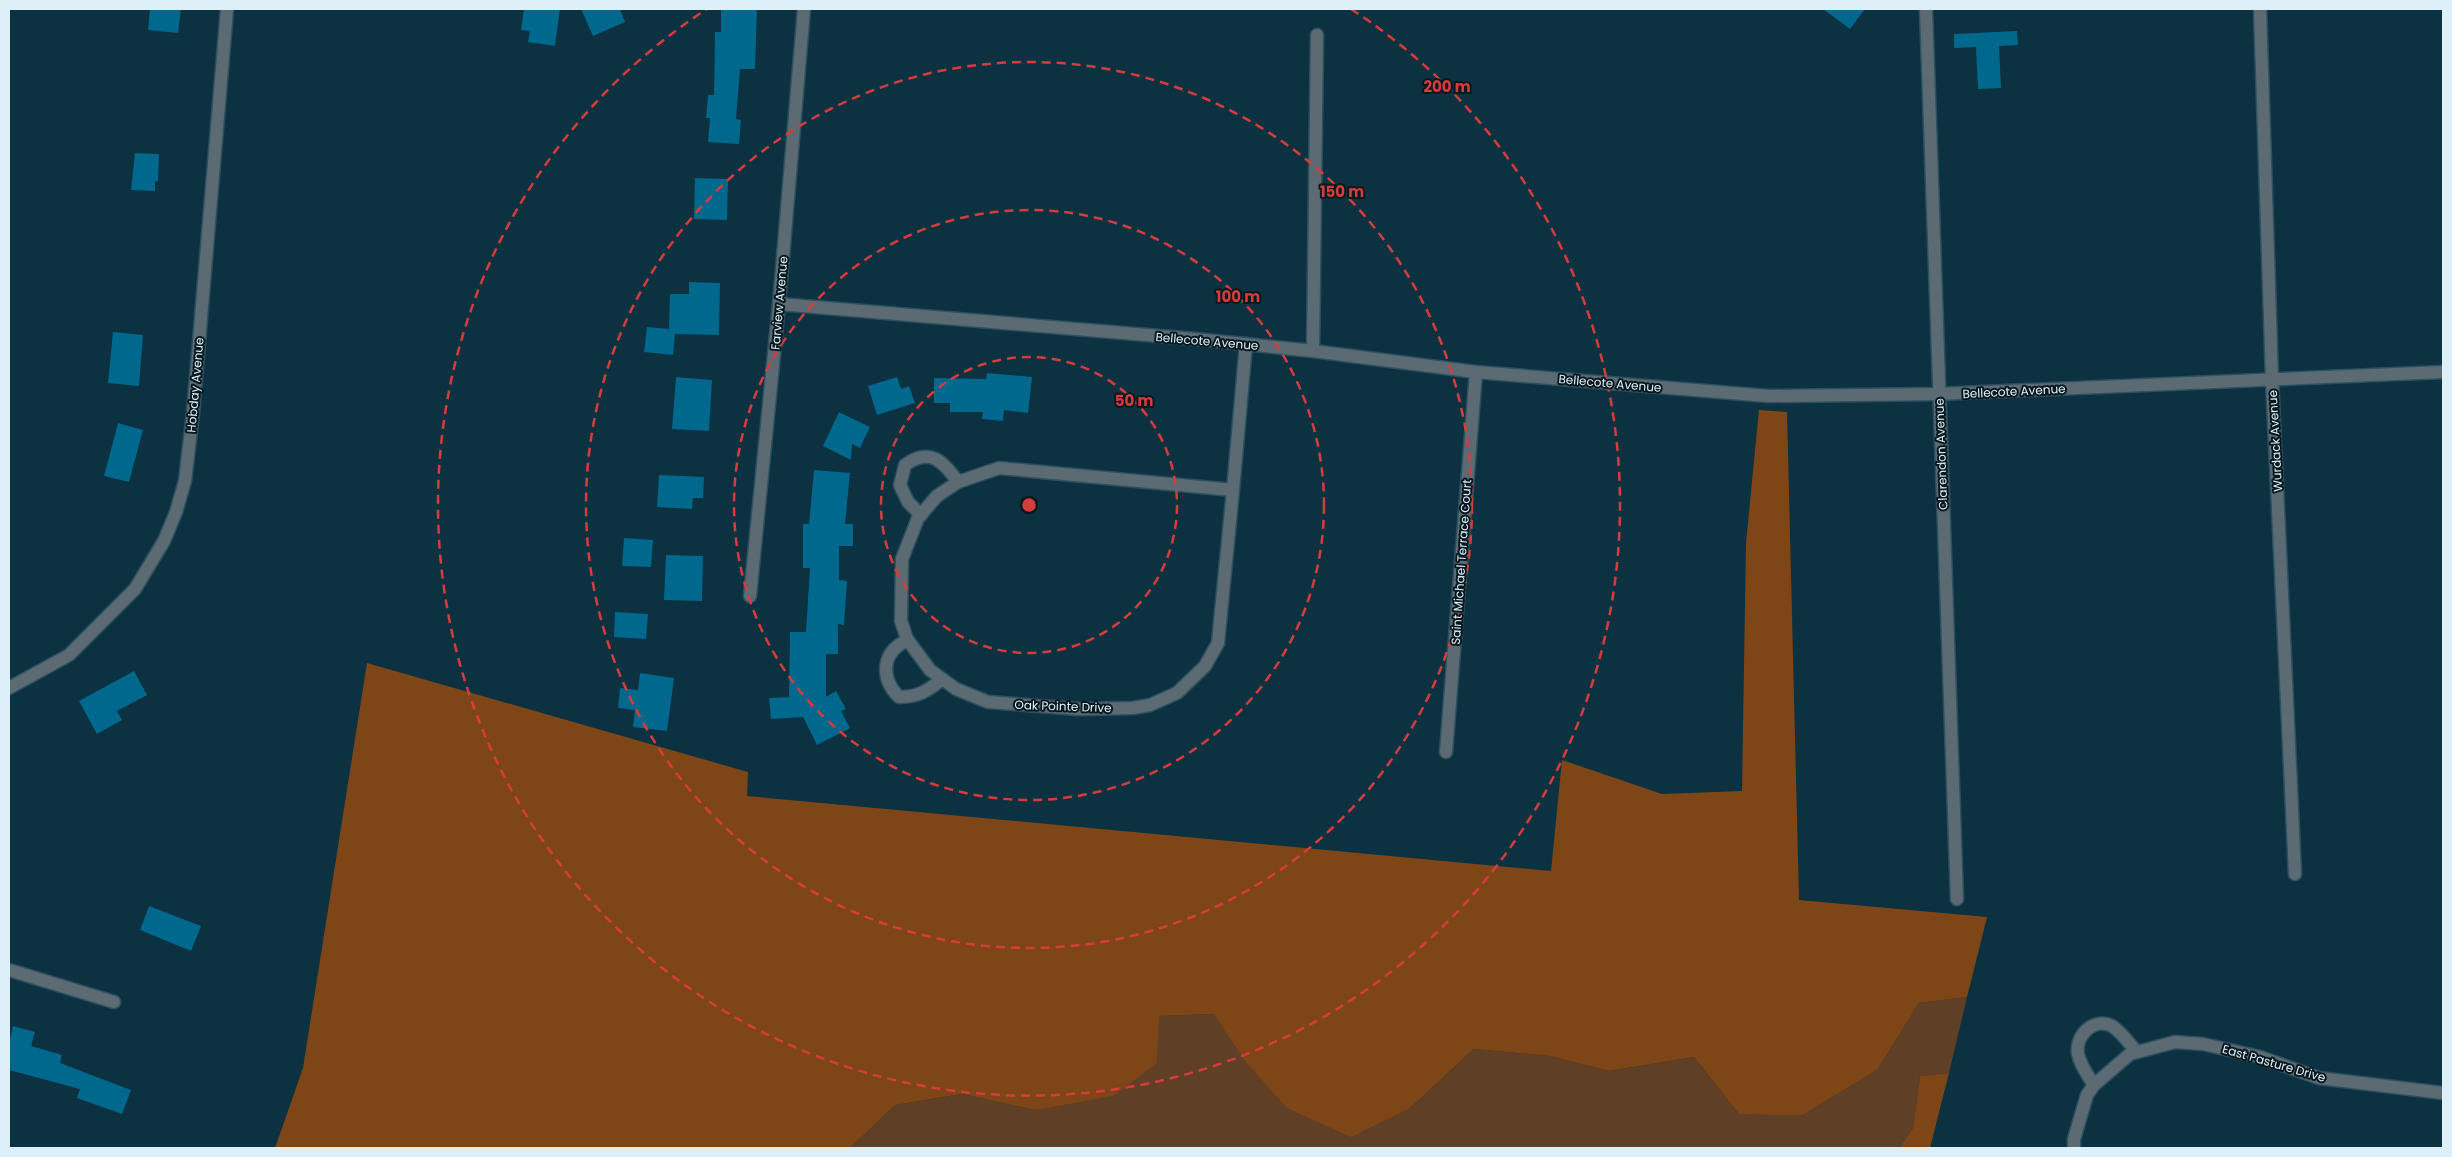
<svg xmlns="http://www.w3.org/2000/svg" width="2452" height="1157" viewBox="0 0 2452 1157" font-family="Poppins,sans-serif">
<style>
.green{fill:#603f27}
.forest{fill:#7e4616}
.building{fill:#00688c}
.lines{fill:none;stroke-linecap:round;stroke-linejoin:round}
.minor-casing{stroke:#2d505f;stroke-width:15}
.minor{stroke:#5c6b73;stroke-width:12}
.ring{fill:none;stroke:#d73c3d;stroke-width:2.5;stroke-dasharray:9 6}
.labels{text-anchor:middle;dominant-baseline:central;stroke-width:4;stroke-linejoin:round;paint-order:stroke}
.street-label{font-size:12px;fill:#ddf0fa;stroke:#09171e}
.centre{fill:#d73c3d;stroke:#09171e;stroke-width:2.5}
.ring-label{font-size:15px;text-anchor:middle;font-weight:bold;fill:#d73c3d;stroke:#09171e;stroke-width:4;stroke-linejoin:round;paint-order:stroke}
</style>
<rect width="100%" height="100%" fill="#0c3141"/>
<polygon class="green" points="1967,997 1949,1073 1920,1076 1913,1128 1899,1148 850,1148 895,1105 962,1094 1036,1110 1157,1063 1158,1016 1215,1014 1244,1060 1410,1108 1474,1049 1550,1056 1609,1071 1694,1057 1739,1114 1878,1069 1919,1003"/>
<g class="forest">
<polygon points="1759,410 1787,412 1799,900 1987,917 1967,997 1919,1003 1878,1069 1802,1115 1739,1114 1694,1057 1609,1071 1550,1056 1474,1049 1410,1108 1351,1137 1287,1108 1244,1060 1214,1014 1159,1016 1157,1063 1113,1096 1035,1110 962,1094 895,1105 850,1148 275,1148 303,1068 367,663 748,772 747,796 1551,871 1562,760 1662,794 1742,791 1746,543"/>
<polygon points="1949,1073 1930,1148 1899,1148 1913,1128 1920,1076"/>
</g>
<g class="building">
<polygon points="150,9 181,9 178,33 148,30"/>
<polygon points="524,9 560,9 555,46 528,42 530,31 521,30"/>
<polygon points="581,9 620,9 625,22 593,36"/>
<polygon points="721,9 757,9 755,69 740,69 736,119 741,120 739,144 708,142 710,118 706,118 708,95 714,95 715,32 721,32"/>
<polygon points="1823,9 1865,9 1850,29"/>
<polygon points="2017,31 2018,45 1999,46 2001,88 1978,89 1976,47 1954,48 1954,34"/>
<polygon points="135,153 159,154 158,181 155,181 155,191 131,190"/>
<polygon points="695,178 728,179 727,220 694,219"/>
<polygon points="689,282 720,283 719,335 675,334 673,355 644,352 647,327 669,329 670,294 689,294"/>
<polygon points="113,332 143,335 139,386 108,383"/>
<polygon points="987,373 1032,377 1028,413 1004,410 1003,421 982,419 983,412 950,412 950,403 934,403 934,378 986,379"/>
<polygon points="676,377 712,380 709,431 672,429"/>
<polygon points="897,377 901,389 909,386 915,403 877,415 868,386"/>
<polygon points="839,412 870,427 860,448 852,444 851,460 823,446"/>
<polygon points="118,423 143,430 129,482 104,476"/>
<polygon points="814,470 850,473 845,524 853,524 853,546 839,546 839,580 847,581 844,625 838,624 838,654 826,654 826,697 836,691 846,709 841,711 850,728 817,745 803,717 771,719 769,698 789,697 790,632 806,632 810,568 803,568 803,524 809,524"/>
<polygon points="659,475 704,477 703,498 693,498 692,509 657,507"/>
<polygon points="624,538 653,540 651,567 622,566"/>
<polygon points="666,555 703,556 702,601 664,600"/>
<polygon points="615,612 648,614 646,639 614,637"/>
<polygon points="134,671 147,695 117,711 122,720 97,734 79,701"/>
<polygon points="640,673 674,678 667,731 633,727 635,710 618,708 620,688 638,690"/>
<polygon points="149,906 201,926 191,951 140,930"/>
<polygon points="13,1026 35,1032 31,1046 62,1055 60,1063 131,1090 122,1114 77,1098 80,1089 9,1070 9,1043"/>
</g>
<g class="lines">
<g class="minor-casing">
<g id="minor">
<polyline points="1926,9 1957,899"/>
<polyline points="2260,9 2272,379 2295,874"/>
<polyline points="779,304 1195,339 1313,351 1476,372 1768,396 1939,394 2443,372"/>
<polyline points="1313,351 1317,35"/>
<polyline points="1233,490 999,468 958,482 937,496 918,518 902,559 901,621 907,639 930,670 956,689 988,702 1078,709 1133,708 1150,705 1177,693 1205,666 1218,643 1233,490 1246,344"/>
<path d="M921,515L908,502L900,485L905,465C930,447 943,461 958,482"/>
<polyline points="750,596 779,304 804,9"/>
<path d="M908,640C881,652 880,678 899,697C918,697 928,691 942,679"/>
<polyline points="9,688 69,655 135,589 164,541 176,512 185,481 193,413 227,9"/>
<polyline points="1446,752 1476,372"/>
<polyline points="9,970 114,1002"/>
<path d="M2094,1085C2088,1076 2080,1065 2078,1054C2075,1035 2094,1017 2112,1026C2121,1032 2129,1043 2136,1051"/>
<polyline points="2074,1148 2074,1139 2087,1095 2094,1085 2130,1054 2175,1042 2203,1044 2260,1057 2319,1078 2443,1093"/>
</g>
</g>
<use href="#minor" class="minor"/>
</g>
<g class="ring">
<circle cx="1029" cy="505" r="148"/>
<circle cx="1029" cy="505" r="295"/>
<circle cx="1029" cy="505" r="443"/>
<path d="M1351 9A591 591 0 1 1 707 9"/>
</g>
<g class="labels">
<g class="street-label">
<text transform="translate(779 303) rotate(-85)">Farview Avenue</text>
<text transform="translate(1207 341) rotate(5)">Bellecote Avenue</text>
<text transform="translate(1610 383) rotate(5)">Bellecote Avenue</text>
<text transform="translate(195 385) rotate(-85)">Hobday Avenue</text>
<text transform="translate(2014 391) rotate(-3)">Bellecote Avenue</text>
<text transform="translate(2275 441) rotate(-93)">Wurdack Avenue</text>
<text transform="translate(1941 454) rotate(-92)">Clarendon Avenue</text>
<text transform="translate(1461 562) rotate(-86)">Saint Michael Terrace Court</text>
<text transform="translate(1063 706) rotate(2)">Oak Pointe Drive</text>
<text transform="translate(2274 1063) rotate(16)">East Pasture Drive</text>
</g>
</g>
<circle cx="1029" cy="505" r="8" class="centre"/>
<g class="ring-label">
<text x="1447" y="92">200 m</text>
<text x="1342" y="197">150 m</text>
<text x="1238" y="302">100 m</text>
<text x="1134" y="406">50 m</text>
</g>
<rect width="2452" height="1157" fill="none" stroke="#ddf0fa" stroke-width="20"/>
</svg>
